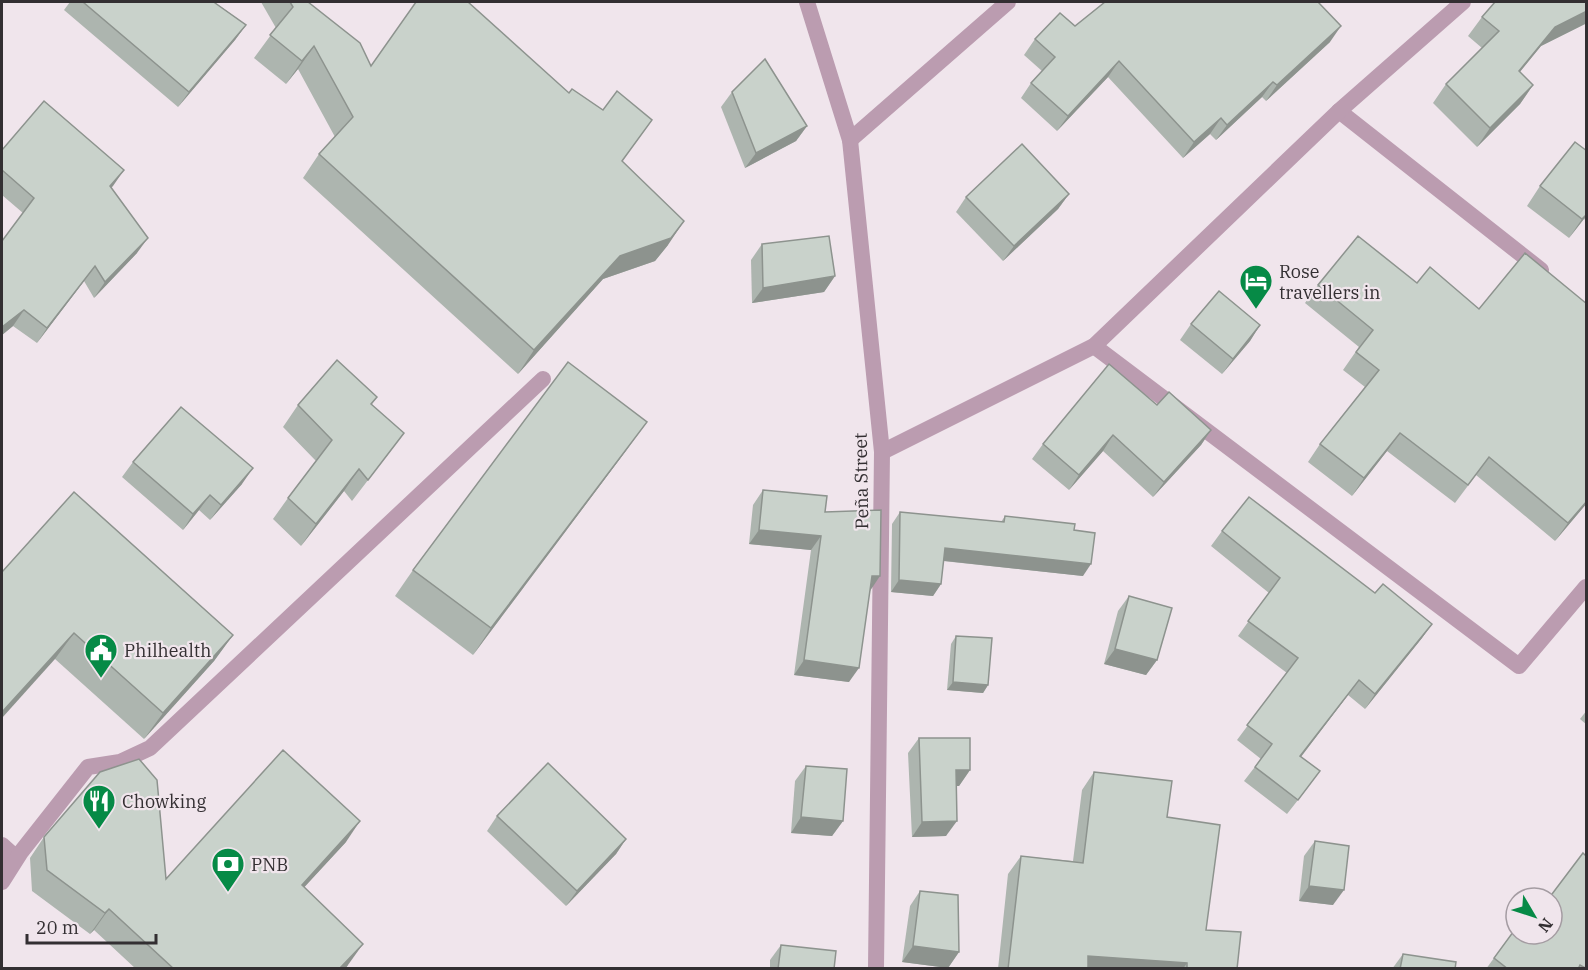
<svg xmlns="http://www.w3.org/2000/svg" width="1588" height="970" viewBox="0 0 1588 970" font-family="'IBM Plex Serif',serif">
<style>
.lines{fill:none;stroke-linecap:round;stroke-linejoin:round}
.service{stroke:#bb9cb0;stroke-width:16}
.minor{stroke:#bb9cb0;stroke-width:16}
.tertiary{stroke:#bb9cb0;stroke-width:16}
.wall{fill:#adb5af}
.shaded-wall{fill:#8d938e}
.building{fill:#c9d2cb;stroke:#8d938e;stroke-width:1.5}
.labels{text-anchor:middle;dominant-baseline:central;stroke-width:4.5;stroke-linejoin:round;paint-order:stroke}
.poi-label{font-size:18px;fill:#332f32;stroke:#f0e5ec;text-anchor:start}
.street-label{font-size:18px;fill:#332f32;stroke:#f0e5ec}
</style>
<rect width="100%" height="100%" fill="#f0e5ec"/>
<g class="lines">
<g class="service">
<polyline points="2,845 12,854 2,867"/>
<polyline points="2,882 21,852 88,767 120,762 150,748 543,379"/>
</g>
<g class="minor">
<polyline points="1339,111 1541,270"/>
<polyline points="1094,346 1519,666 1586,587"/>
<polyline points="882,452 1094,346 1339,111 1463,2"/>
</g>
<g class="tertiary">
<polyline points="807,2 850,140 882,452 876,968"/>
<polyline points="850,140 1008,2"/>
</g>
</g>
<g class="wall">
<polygon points="70,2 217,2 216,3 246,25 235,40 178,107 64,10"/>
<polygon points="261,2 308,2 371,66 569,93 603,110 652,120 622,161 668,245 655,261 603,279 518,374 303,178 319,154 335,137 298,69 286,84 254,58 276,28"/>
<polygon points="1587,2 1587,23 1541,46 1520,72 1533,85 1520,104 1477,147 1433,103 1446,84 1482,48 1468,36 1482,17"/>
<polygon points="1075,26 1330,42 1266,101 1262,97 1216,140 1210,134 1183,158 1108,77 1057,131 1021,98 1031,83 1042,71 1024,55 1035,39"/>
<polygon points="732,92 807,126 796,141 745,168 721,107"/>
<polygon points="2,150 111,187 137,253 94,298 84,281 37,343 13,326 2,335 2,241 23,213 2,195"/>
<polygon points="1587,151 1587,221 1584,219 1569,238 1527,206 1540,186"/>
<polygon points="1069,194 1058,209 1003,261 956,212 966,197"/>
<polygon points="762,244 835,276 824,292 752,303 751,260"/>
<polygon points="1417,283 1479,309 1587,304 1587,503 1555,541 1476,475 1455,503 1387,451 1352,496 1308,462 1320,444 1365,387 1343,370 1359,347 1305,303 1318,285"/>
<polygon points="1191,324 1260,325 1250,341 1222,374 1180,340"/>
<polygon points="377,397 372,404 388,454 352,501 344,491 301,546 273,519 288,498 316,461 283,427 298,405"/>
<polygon points="1157,405 1211,430 1201,445 1153,497 1103,451 1069,490 1032,459 1043,444"/>
<polygon points="628,448 473,655 395,596 413,570"/>
<polygon points="133,462 242,484 210,520 199,510 183,530 122,477"/>
<polygon points="763,490 825,512 870,591 849,682 794,675 811,550 749,544 753,505"/>
<polygon points="900,512 1001,522 1005,516 1074,530 1083,576 943,561 941,584 933,596 891,592 892,524"/>
<polygon points="1222,531 1375,593 1432,624 1422,638 1365,709 1348,695 1301,757 1309,786 1287,814 1244,781 1261,759 1237,740 1287,673 1238,636 1269,593 1211,546"/>
<polygon points="2,572 233,635 214,661 144,739 55,659"/>
<polygon points="1129,596 1157,660 1146,675 1104,664 1118,611"/>
<polygon points="956,636 988,685 983,693 947,690 951,644"/>
<polygon points="1587,710 1587,725 1580,719"/>
<polygon points="919,738 970,770 959,786 956,786 946,836 912,837 908,753"/>
<polygon points="806,766 843,821 832,836 791,833 795,781"/>
<polygon points="1094,772 1167,817 1206,930 1237,969 998,969 1008,874 1021,856 1073,861 1082,790"/>
<polygon points="497,816 626,839 616,854 566,906 487,831"/>
<polygon points="44,837 166,879 346,842 304,887 348,965 345,969 136,969 94,930 90,934 32,891 30,858"/>
<polygon points="1315,841 1333,905 1299,901 1304,856"/>
<polygon points="920,891 959,952 948,968 902,962 910,906"/>
<polygon points="1552,934 1587,969 1486,969 1494,958"/>
<polygon points="781,945 834,969 770,969 770,960"/>
<polygon points="1403,954 1455,969 1392,969"/>
</g>
<g class="shaded-wall">
<polygon points="1587,11 1587,23 1541,46 1505,90 1519,71 1555,27"/>
<polygon points="246,25 235,40 178,107 189,92"/>
<polygon points="1341,26 1330,42 1266,101 1277,85"/>
<polygon points="314,46 298,69 286,84 302,61"/>
<polygon points="1119,61 1108,77 1057,131 1068,116"/>
<polygon points="1273,82 1262,97 1216,140 1227,125"/>
<polygon points="1533,85 1520,104 1477,147 1490,128"/>
<polygon points="1221,118 1210,134 1183,158 1194,142"/>
<polygon points="807,126 796,141 745,168 756,153"/>
<polygon points="124,170 113,186 99,201 110,186"/>
<polygon points="1069,194 1058,209 1003,261 1014,246"/>
<polygon points="1587,214 1587,215 1569,238 1582,219"/>
<polygon points="684,221 668,245 655,261 603,279 518,374 534,350 620,256"/>
<polygon points="148,238 137,253 94,298 105,282"/>
<polygon points="95,266 84,281 37,343 47,328"/>
<polygon points="835,276 824,292 752,303 763,288"/>
<polygon points="24,310 13,326 2,335 2,327"/>
<polygon points="1260,325 1250,341 1222,374 1233,359"/>
<polygon points="647,422 628,448 473,655 491,628"/>
<polygon points="1211,430 1201,445 1153,497 1164,482"/>
<polygon points="1400,433 1387,451 1352,496 1364,478"/>
<polygon points="1113,435 1103,451 1069,490 1079,475"/>
<polygon points="253,468 242,484 210,520 221,505"/>
<polygon points="359,469 344,491 301,546 316,524"/>
<polygon points="210,495 199,510 183,530 193,514"/>
<polygon points="1587,501 1587,503 1555,541 1568,523"/>
<polygon points="759,530 821,536 811,550 749,544"/>
<polygon points="945,548 1091,564 1083,576 936,560"/>
<polygon points="872,576 880,576 870,591"/>
<polygon points="899,580 941,584 933,596 891,592"/>
<polygon points="1432,624 1422,638 1365,709 1375,694"/>
<polygon points="74,633 55,659 2,718 2,712"/>
<polygon points="233,635 214,661 144,739 163,713"/>
<polygon points="1115,649 1157,660 1146,675 1104,664"/>
<polygon points="804,660 859,668 849,682 794,675"/>
<polygon points="1359,680 1348,695 1290,771 1300,756"/>
<polygon points="953,682 988,685 983,693 947,690"/>
<polygon points="956,770 970,770 959,786 945,786"/>
<polygon points="801,817 843,821 832,836 791,833"/>
<polygon points="360,821 346,842 287,906 302,885"/>
<polygon points="957,821 946,836 912,837 922,822"/>
<polygon points="626,839 616,854 566,906 577,891"/>
<polygon points="1309,886 1344,890 1333,905 1299,901"/>
<polygon points="109,909 94,930 90,934 105,913"/>
<polygon points="363,944 348,965 345,969 339,969"/>
<polygon points="913,946 959,952 948,968 902,962"/>
<polygon points="1088,956 1187,963 1183,969 1080,969"/>
</g>
<g class="building">
<polygon points="83,2 216,2 215,3 246,25 189,92"/>
<polygon points="290,2 308,2 360,43 371,66 416,2 468,2 569,93 572,89 603,110 617,91 652,120 622,161 684,221 671,238 620,256 534,350 319,154 353,117 314,46 302,61 270,35 293,7"/>
<polygon points="1105,2 1318,2 1341,26 1277,85 1273,82 1227,125 1221,118 1194,142 1119,61 1068,116 1031,83 1055,57 1035,39 1060,13 1075,26"/>
<polygon points="1495,2 1587,2 1587,11 1555,27 1519,71 1533,85 1490,128 1446,84 1499,31 1482,17"/>
<polygon points="765,59 807,126 756,153 732,92"/>
<polygon points="44,101 124,170 110,186 148,238 105,282 95,266 47,328 24,310 2,327 2,241 34,198 2,170 2,150"/>
<polygon points="1575,142 1587,151 1587,214 1582,219 1540,186"/>
<polygon points="1022,144 1069,194 1014,246 966,197"/>
<polygon points="829,236 835,276 763,288 762,244"/>
<polygon points="1358,236 1417,283 1430,267 1479,309 1525,253 1587,304 1587,501 1568,523 1489,457 1468,485 1400,433 1364,478 1320,444 1379,370 1356,352 1373,330 1318,285"/>
<polygon points="1219,291 1260,325 1233,359 1191,324"/>
<polygon points="337,360 377,397 371,404 404,433 368,480 359,469 316,524 288,498 332,440 298,405"/>
<polygon points="568,362 647,422 491,628 413,570"/>
<polygon points="1109,364 1157,405 1169,392 1211,430 1164,482 1113,435 1079,475 1043,444"/>
<polygon points="181,407 253,468 221,505 210,495 193,514 133,462"/>
<polygon points="763,490 827,496 825,512 881,510 880,576 872,576 859,668 804,660 821,536 759,530"/>
<polygon points="74,492 233,635 163,713 74,633 2,712 2,572"/>
<polygon points="1249,497 1375,593 1383,584 1432,624 1375,694 1359,680 1300,756 1320,771 1298,800 1255,767 1272,744 1247,725 1298,658 1248,621 1280,578 1222,531"/>
<polygon points="900,512 1004,522 1005,516 1075,524 1074,530 1095,533 1091,564 945,548 941,584 899,580"/>
<polygon points="1129,596 1172,608 1157,660 1115,649"/>
<polygon points="956,636 992,638 988,685 953,682"/>
<polygon points="919,738 970,738 970,770 956,770 957,821 922,822"/>
<polygon points="283,750 360,821 302,885 363,944 339,969 174,969 109,909 105,913 47,870 44,837 100,772 139,759 157,780 166,879"/>
<polygon points="548,763 626,839 577,891 497,816"/>
<polygon points="806,766 847,769 843,821 801,817"/>
<polygon points="1094,772 1172,781 1167,817 1220,825 1206,930 1241,932 1237,969 1187,968 1187,963 1088,956 1088,969 1008,969 1021,856 1083,863"/>
<polygon points="1315,841 1349,846 1344,890 1309,886"/>
<polygon points="1583,853 1585,855 1587,853 1587,969 1580,965 1578,969 1508,969 1494,958 1516,928 1516,934 1552,934 1552,898 1549,898"/>
<polygon points="920,891 958,895 959,952 913,946"/>
<polygon points="781,945 836,951 834,969 778,969"/>
<polygon points="1403,954 1456,962 1455,969 1400,969"/>
</g>
<defs>
<g id="hotel-pin" transform="scale(1.725)"><path d="M0 17L-7.5 6A9.5 9.5 0 1 1 7.5 6Z" fill="#068a46" stroke="#f0e5ec"/><path d="M-6-4.5h1.5V1H6V5H4.5V3h-9V5H-6ZM-4 0a1.8 1.8 0 1 1 3.6 0ZM.5 0V-2.5h3Q6-2.5 6 0Z" fill="#fff"/></g>
<g id="civic-pin" transform="scale(1.725)"><path d="M0 17L-7.5 6A9.5 9.5 0 1 1 7.5 6Z" fill="#068a46" stroke="#f0e5ec"/><path d="M-.6-6.5H3V-4.5H.6V-3L4-1V1h2V6H-6V1h2V-1L-.6-3ZM-1.2 2.5V6h2.4V2.5Z" fill="#fff"/></g>
<g id="restaurant-pin" transform="scale(1.725)"><path d="M0 17L-7.5 6A9.5 9.5 0 1 1 7.5 6Z" fill="#068a46" stroke="#f0e5ec"/><path d="M-5-6h1v4h1v-4h1v4h1v-4h1v5L-1.5 .5V6h-2V.5L-5-1ZM5-6V6H3V1.5H1.5Q1.5-4 5-6Z" fill="#fff"/></g>
<g id="bank-pin" transform="scale(1.725)"><path d="M0 17L-7.5 6A9.5 9.5 0 1 1 7.5 6Z" fill="#068a46" stroke="#f0e5ec"/><path d="M-6-4H6V4H-6ZM0-2.3a2.3 2.3 0 1 0 0 4.6a2.3 2.3 0 1 0 0-4.6Z" fill="#fff"/></g>
</defs>
<g fill-rule="evenodd">
<use href="#hotel-pin" x="1256" y="281"/>
<use href="#civic-pin" x="101" y="650"/>
<use href="#restaurant-pin" x="99" y="801"/>
<use href="#bank-pin" x="228" y="864"/>
</g>
<g class="labels">
<g class="poi-label">
<text x="1279" y="271">Rose<tspan x="1279" dy="21">travellers in</tspan></text>
<text x="124" y="650">Philhealth</text>
<text x="122" y="801">Chowking</text>
<text x="251" y="864">PNB</text>
</g>
<g class="street-label">
<text transform="translate(861 481) rotate(-91)">Peña Street</text>
</g>
</g>
<rect width="1588" height="970" fill="none" stroke="#332f32" stroke-width="6"/>
<g transform="translate(1534 916) rotate(129)"><circle r="28" fill="#f0e5ec" stroke="#a49ca2" stroke-width="1.5"/>
<path d="M0-4.5L10 22L0 15L-10 22Z" fill="#068a46"/>
<text y="-9" font-size="16" font-weight="bold" text-anchor="middle" fill="#332f32">N</text>
</g>
<path d="M27 934v9h129v-9" fill="none" stroke="#332f32" stroke-width="3"/>
<text x="36" y="934" font-size="18" fill="#332f32" stroke="#f0e5ec" stroke-width="4.5" paint-order="stroke">20 m</text>
</svg>
